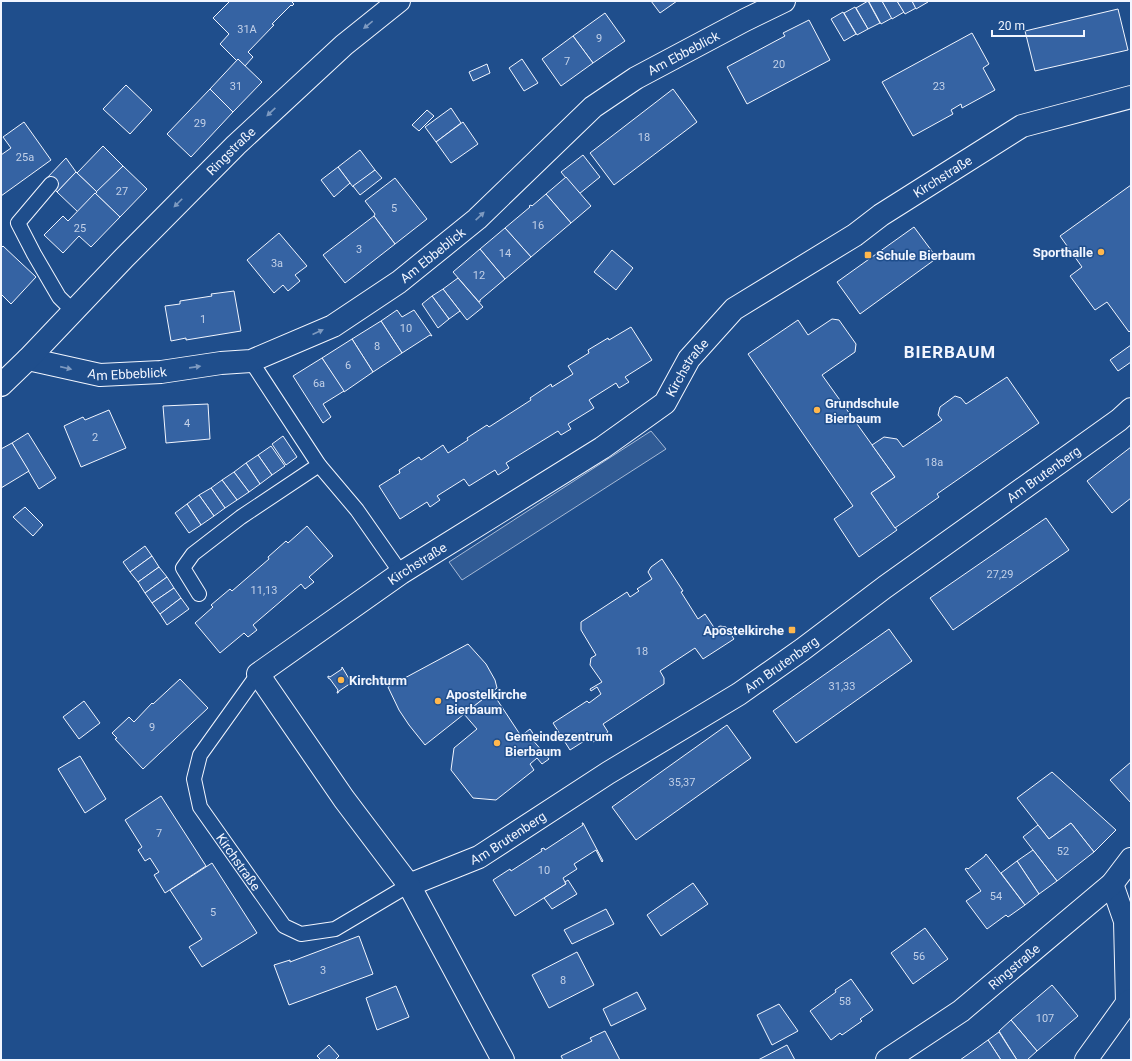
<svg xmlns="http://www.w3.org/2000/svg" width="1132" height="1061" viewBox="0 0 1132 1061" font-family="Roboto,sans-serif">
<style>
.parking{fill:#305b95;stroke:#a8bbd7}
.building{fill:#3563a3;stroke:#f2f6ff}
.lines{fill:none;stroke-linecap:round;stroke-linejoin:round}
.service-casing{stroke:#f2f6ff;stroke-width:16}
.minor-casing{stroke:#f2f6ff;stroke-width:24}
.service{stroke:#1f4e8c;stroke-width:14}
.minor{stroke:#1f4e8c;stroke-width:22}
.oneway{fill:#7e9ac0}
.poi-dot{fill:#ffb74d;stroke:#1f4e8c;stroke-width:1.5}
.labels{text-anchor:middle;dominant-baseline:central;stroke-width:3;stroke-linejoin:round;paint-order:stroke}
.number-label{font-size:11px;fill:#c3d1e8}
.street-label{font-size:13px;fill:#f2f6ff;stroke:#1f4e8c}
.poi-label{font-size:13px;font-weight:bold;fill:#f2f6ff;stroke:#1f4e8c;text-anchor:start}
.district-label{font-size:17px;font-weight:bold;letter-spacing:1px;fill:#f2f6ff;stroke:#1f4e8c}
</style>
<rect width="100%" height="100%" fill="#1f4e8c"/>
<polygon class="parking" points="651,431 666,449 462,580 449,562"/>
<g class="building">
<polygon points="230,1 291,1 294,4 292,6 291,5 272,24 274,25 248,52 253,57 245,66 238,59 237,61 220,44 229,34 213,18"/>
<polygon points="651,1 677,1 660,13"/>
<polygon points="868,1 880,23 868,29 856,8"/>
<polygon points="871,1 882,1 892,18 881,24 869,2"/>
<polygon points="882,1 897,1 904,12 892,19"/>
<polygon points="897,1 912,1 916,8 905,14"/>
<polygon points="912,1 927,1 928,2 916,9"/>
<polygon points="855,7 868,29 857,35 844,13"/>
<polygon points="1118,9 1128,50 1035,71 1025,31"/>
<polygon points="843,12 856,34 844,41 831,19"/>
<polygon points="605,13 625,41 593,63 573,36"/>
<polygon points="809,20 830,60 747,104 727,67 785,36 783,33"/>
<polygon points="972,33 989,64 983,68 995,90 962,108 961,104 951,110 953,114 913,136 882,82"/>
<polygon points="573,36 593,63 561,86 542,59"/>
<polygon points="238,59 262,82 233,112 210,89"/>
<polygon points="522,59 538,83 524,91 509,68"/>
<polygon points="487,64 490,73 473,81 469,72"/>
<polygon points="126,85 152,110 130,134 103,109"/>
<polygon points="210,89 233,112 191,157 167,134"/>
<polygon points="673,89 697,122 614,185 590,153"/>
<polygon points="451,108 461,123 436,142 425,127"/>
<polygon points="427,110 434,116 419,131 412,125"/>
<polygon points="24,122 51,160 1,196 1,155 11,148 3,137"/>
<polygon points="463,122 478,144 451,163 436,142"/>
<polygon points="103,146 123,166 97,192 77,173"/>
<polygon points="360,150 375,170 353,187 338,167"/>
<polygon points="583,155 600,177 579,194 561,172"/>
<polygon points="66,158 76,172 57,192 46,179"/>
<polygon points="123,166 147,189 120,217 95,193"/>
<polygon points="338,167 350,183 334,197 321,180"/>
<polygon points="375,170 382,178 360,195 353,186"/>
<polygon points="76,172 97,192 78,212 57,192"/>
<polygon points="566,177 591,206 571,223 546,194"/>
<polygon points="395,178 427,219 395,244 374,216 375,214 365,201"/>
<polygon points="1131,185 1131,330 1129,332 1107,302 1095,310 1070,276 1082,267 1060,236"/>
<polygon points="95,193 120,217 91,247 79,236 63,253 44,235 63,216 68,221"/>
<polygon points="546,194 571,223 531,257 505,228 530,207 529,206 531,205 532,206"/>
<polygon points="374,216 395,244 345,283 323,255"/>
<polygon points="914,227 937,258 860,314 837,282"/>
<polygon points="505,228 531,257 505,279 480,249"/>
<polygon points="279,233 307,266 295,275 300,281 288,291 283,285 274,293 247,260"/>
<polygon points="3,246 36,277 11,304 1,294 1,248"/>
<polygon points="480,249 505,279 480,300 480,302 479,302 453,272"/>
<polygon points="612,250 633,268 616,290 594,272"/>
<polygon points="458,278 483,307 467,320 443,289"/>
<polygon points="443,289 460,311 449,319 432,296"/>
<polygon points="234,291 241,331 186,340 186,338 171,341 165,306 180,304 180,301 212,296 211,294"/>
<polygon points="432,296 449,319 438,328 422,304"/>
<polygon points="397,310 402,317 414,310 432,336 430,335 402,353 381,321"/>
<polygon points="832,319 839,320 856,344 855,352 822,375 895,477 871,493 897,530 859,557 834,519 853,506 748,354 798,320 808,335"/>
<polygon points="381,321 402,353 373,372 352,339"/>
<polygon points="631,327 652,360 625,377 629,382 619,388 616,383 589,400 594,408 568,424 571,429 561,435 558,431 506,463 509,468 498,475 495,470 469,486 464,479 437,496 440,500 430,507 427,502 400,519 379,486 400,473 399,470 419,457 421,460 443,445 448,453 468,440 467,438 487,425 489,427 531,400 530,398 551,384 552,387 573,374 568,366 589,353 588,350 608,338 609,340"/>
<polygon points="352,339 373,372 344,392 322,358"/>
<polygon points="1131,345 1131,362 1118,371 1110,360"/>
<polygon points="322,358 344,391 323,404 331,417 323,423 293,376"/>
<polygon points="1007,377 1039,423 937,494 939,497 895,528 871,493 895,477 872,445 884,437 897,439 903,447 942,420 938,415 940,407 955,396 961,398 966,404"/>
<polygon points="208,404 210,439 166,443 163,406"/>
<polygon points="109,410 126,448 81,467 64,426 83,417 85,420"/>
<polygon points="28,433 56,478 39,489 12,443"/>
<polygon points="283,436 297,457 286,465 272,444"/>
<polygon points="12,443 29,471 1,488 1,449"/>
<polygon points="271,446 285,466 272,475 258,455"/>
<polygon points="1131,447 1131,498 1112,513 1087,481"/>
<polygon points="258,455 272,475 260,484 246,463"/>
<polygon points="246,463 260,484 249,492 234,472"/>
<polygon points="234,472 249,492 237,500 222,480"/>
<polygon points="222,480 237,500 225,508 211,488"/>
<polygon points="211,488 225,508 214,516 199,495"/>
<polygon points="199,495 214,516 201,525 187,504"/>
<polygon points="187,504 201,525 189,533 175,513"/>
<polygon points="25,507 43,525 33,536 13,517"/>
<polygon points="1046,518 1069,550 953,630 930,598"/>
<polygon points="307,526 333,556 309,577 314,582 305,589 301,584 253,625 257,630 248,637 244,633 220,653 195,623 213,607 211,605 230,589 232,591 269,559 268,557 286,541 288,543"/>
<polygon points="145,546 152,556 130,572 123,562"/>
<polygon points="152,556 159,567 138,582 130,572"/>
<polygon points="662,559 683,591 681,592 698,619 705,614 715,629 720,626 726,627 734,639 703,659 695,648 660,671 664,678 664,684 603,724 608,732 593,742 589,738 570,750 553,723 587,701 589,703 601,694 597,687 591,691 590,689 602,682 590,665 591,658 596,655 581,630 581,622 627,592 630,597 639,591 637,589 652,579 648,572 651,567"/>
<polygon points="159,567 167,577 145,593 138,582"/>
<polygon points="167,577 174,588 152,603 145,593"/>
<polygon points="174,588 181,598 160,614 152,603"/>
<polygon points="181,598 189,609 167,625 160,614"/>
<polygon points="889,629 912,661 796,743 773,711"/>
<polygon points="468,644 486,664 495,680 497,688 425,745 409,725 399,710 388,687"/>
<polygon points="342,667 351,682 353,682 353,684 351,683 339,691 338,693 337,693 338,690 330,679 328,678 328,676 330,677 342,669"/>
<polygon points="180,679 208,708 143,769 115,739 117,738 112,733 129,717 134,722 152,703 153,704"/>
<polygon points="492,692 521,736 530,729 534,735 531,738 549,759 542,764 537,758 530,764 534,770 496,800 473,798 451,770 454,748 477,729 464,714"/>
<polygon points="84,701 100,723 79,739 63,717"/>
<polygon points="727,725 751,758 636,840 612,807"/>
<polygon points="80,756 106,799 85,813 58,769"/>
<polygon points="1131,762 1131,803 1110,780"/>
<polygon points="1052,772 1116,830 1094,852 1071,823 1049,839 1017,798"/>
<polygon points="161,796 206,866 165,893 154,875 159,872 150,858 145,861 138,850 142,847 125,820"/>
<polygon points="582,823 583,823 603,861 602,862 596,850 574,864 577,869 563,878 566,884 515,916 493,880 510,869 511,871 542,851 541,849 544,848 545,850 583,825"/>
<polygon points="1071,823 1094,852 1057,881 1023,837 1038,825 1049,839"/>
<polygon points="1033,850 1057,881 1039,894 1017,861"/>
<polygon points="986,854 1025,905 1008,917 1006,915 987,929 966,901 981,891 965,869 967,868 968,869 985,856 985,855"/>
<polygon points="1017,861 1039,894 1025,905 1001,873"/>
<polygon points="212,863 257,933 202,967 189,947 202,939 170,890"/>
<polygon points="568,880 577,894 552,909 544,898 566,884 565,882"/>
<polygon points="693,883 708,904 661,936 647,915"/>
<polygon points="606,909 614,924 572,944 564,930"/>
<polygon points="925,928 948,959 913,984 891,953"/>
<polygon points="359,936 373,974 289,1005 274,965 290,960 290,962"/>
<polygon points="577,952 594,985 549,1008 532,975"/>
<polygon points="851,979 873,1010 860,1019 862,1021 842,1035 840,1033 831,1040 810,1011 836,992 835,990"/>
<polygon points="1052,985 1078,1016 1037,1051 1011,1020"/>
<polygon points="396,986 409,1017 377,1030 366,998"/>
<polygon points="637,992 646,1009 611,1026 603,1009"/>
<polygon points="779,1004 798,1031 772,1045 757,1015"/>
<polygon points="1011,1020 1037,1051 1027,1060 1017,1060 999,1031"/>
<polygon points="605,1031 620,1060 563,1060 561,1056 592,1041 590,1038"/>
<polygon points="999,1032 1017,1060 1001,1060 988,1040"/>
<polygon points="988,1040 1001,1060 960,1060 977,1048"/>
<polygon points="329,1045 339,1056 335,1060 321,1060 317,1056"/>
<polygon points="787,1045 795,1060 758,1060"/>
</g>
<g class="lines">
<g class="service-casing">
<g id="service">
<polyline points="51,184 18,223 34,254 59,297 74,312"/>
<polyline points="251,361 319,465 357,510 401,573"/>
<polyline points="199,594 183,568 193,554 241,517 319,465"/>
<path id="s1" d="M258,674L200,755L194,779L200,807L284,926L301,934L335,929L409,885"/>
</g>
</g>
<g class="minor-casing">
<g id="minor">
<path id="s2" d="M28,359L100,375L161,372L221,363L251,361L333,326L399,282L477,219L593,107L636,78L745,20L784,1"/>
<path id="s3" d="M1,385L28,359L124,258L236,145L344,45L399,1"/>
<polyline points="1112,884 1125,921 1127,1003"/>
<path id="s4" d="M409,885L479,857L608,773L739,694L803,649L885,587L1119,420L1131,409"/>
<path id="s5" d="M503,1060L409,885L344,799L258,674L401,573L602,448L665,403L689,359L734,309L855,235L881,215L1022,126L1131,97"/>
<path id="s6" d="M887,1060L961,1011L1112,884L1131,859"/>
<polyline points="1086,1060 1127,1003 1131,1000"/>
</g>
</g>
<use href="#service" class="service"/>
<use href="#minor" class="minor"/>
</g>
<defs><path id="oneway-solid" d="M-6-.8H1V-3.2L6.5 0L1 3.2V.8H-6Z"/></defs>
<g class="oneway">
<use href="#oneway-solid" transform="translate(368 25) rotate(141)"/>
<use href="#oneway-solid" transform="translate(271 112) rotate(137)"/>
<use href="#oneway-solid" transform="translate(178 203) rotate(135)"/>
<use href="#oneway-solid" transform="translate(480 216) rotate(-43)"/>
<use href="#oneway-solid" transform="translate(318 332) rotate(-24)"/>
<use href="#oneway-solid" transform="translate(195 367) rotate(-8)"/>
<use href="#oneway-solid" transform="translate(66 368) rotate(13)"/>
</g>
<g class="poi-dot">
<circle cx="1101" cy="252" r="4"/>
<rect x="864" y="251" width="8" height="8" rx="2"/>
<circle cx="817" cy="410" r="4"/>
<rect x="788" y="626" width="8" height="8" rx="2"/>
<circle cx="341" cy="680" r="4"/>
<circle cx="438" cy="701" r="4"/>
<circle cx="497" cy="743" r="4"/>
</g>
<g class="labels">
<g class="number-label">
<text x="247" y="29">31A</text>
<text x="599" y="38">9</text>
<text x="567" y="61">7</text>
<text x="779" y="64">20</text>
<text x="236" y="86">31</text>
<text x="939" y="86">23</text>
<text x="200" y="123">29</text>
<text x="644" y="137">18</text>
<text x="25" y="157">25a</text>
<text x="122" y="191">27</text>
<text x="394" y="208">5</text>
<text x="538" y="225">16</text>
<text x="80" y="228">25</text>
<text x="359" y="249">3</text>
<text x="505" y="253">14</text>
<text x="277" y="263">3a</text>
<text x="479" y="275">12</text>
<text x="203" y="319">1</text>
<text x="406" y="328">10</text>
<text x="377" y="346">8</text>
<text x="348" y="365">6</text>
<text x="319" y="383">6a</text>
<text x="187" y="423">4</text>
<text x="95" y="437">2</text>
<text x="934" y="462">18a</text>
<text x="1000" y="574">27,29</text>
<text x="264" y="590">11,13</text>
<text x="642" y="651">18</text>
<text x="842" y="686">31,33</text>
<text x="152" y="727">9</text>
<text x="682" y="782">35,37</text>
<text x="159" y="833">7</text>
<text x="1063" y="851">52</text>
<text x="544" y="870">10</text>
<text x="996" y="896">54</text>
<text x="213" y="912">5</text>
<text x="919" y="956">56</text>
<text x="323" y="970">3</text>
<text x="563" y="980">8</text>
<text x="845" y="1001">58</text>
<text x="1045" y="1018">107</text>
</g>
<g class="street-label">
<text stroke="none"><textPath href="#s2" startOffset="761">Am Ebbeblick</textPath></text>
<text stroke="none"><textPath href="#s3" startOffset="328">Ringstraße</textPath></text>
<text stroke="none"><textPath href="#s5" startOffset="1312">Kirchstraße</textPath></text>
<text stroke="none"><textPath href="#s2" startOffset="437">Am Ebbeblick</textPath></text>
<text stroke="none"><textPath href="#s5" startOffset="989">Kirchstraße</textPath></text>
<text stroke="none"><textPath href="#s2" startOffset="101">Am Ebbeblick</textPath></text>
<text stroke="none"><textPath href="#s4" startOffset="758">Am Brutenberg</textPath></text>
<text stroke="none"><textPath href="#s5" startOffset="652">Kirchstraße</textPath></text>
<text stroke="none"><textPath href="#s4" startOffset="434">Am Brutenberg</textPath></text>
<text stroke="none"><textPath href="#s4" startOffset="110">Am Brutenberg</textPath></text>
<text stroke="none"><textPath href="#s1" startOffset="220">Kirchstraße</textPath></text>
<text stroke="none"><textPath href="#s6" startOffset="158">Ringstraße</textPath></text>
</g>
<g class="poi-label">
<text x="1093" y="252" text-anchor="end">Sporthalle</text>
<text x="876" y="255">Schule Bierbaum</text>
<text x="825" y="403">Grundschule<tspan x="825" dy="15">Bierbaum</tspan></text>
<text x="784" y="630" text-anchor="end">Apostelkirche</text>
<text x="349" y="680">Kirchturm</text>
<text x="446" y="694">Apostelkirche<tspan x="446" dy="15">Bierbaum</tspan></text>
<text x="505" y="736">Gemeindezentrum<tspan x="505" dy="15">Bierbaum</tspan></text>
</g>
<g class="district-label">
<text x="950" y="352">BIERBAUM</text>
</g>
</g>
<rect width="1132" height="1061" fill="none" stroke="#f2f6ff" stroke-width="4"/>
<path d="M992 30v6h92v-6" fill="none" stroke="#f2f6ff" stroke-width="2"/>
<text x="998" y="30" font-size="12" fill="#f2f6ff" stroke="#1f4e8c" stroke-width="3" paint-order="stroke">20 m</text>
</svg>
